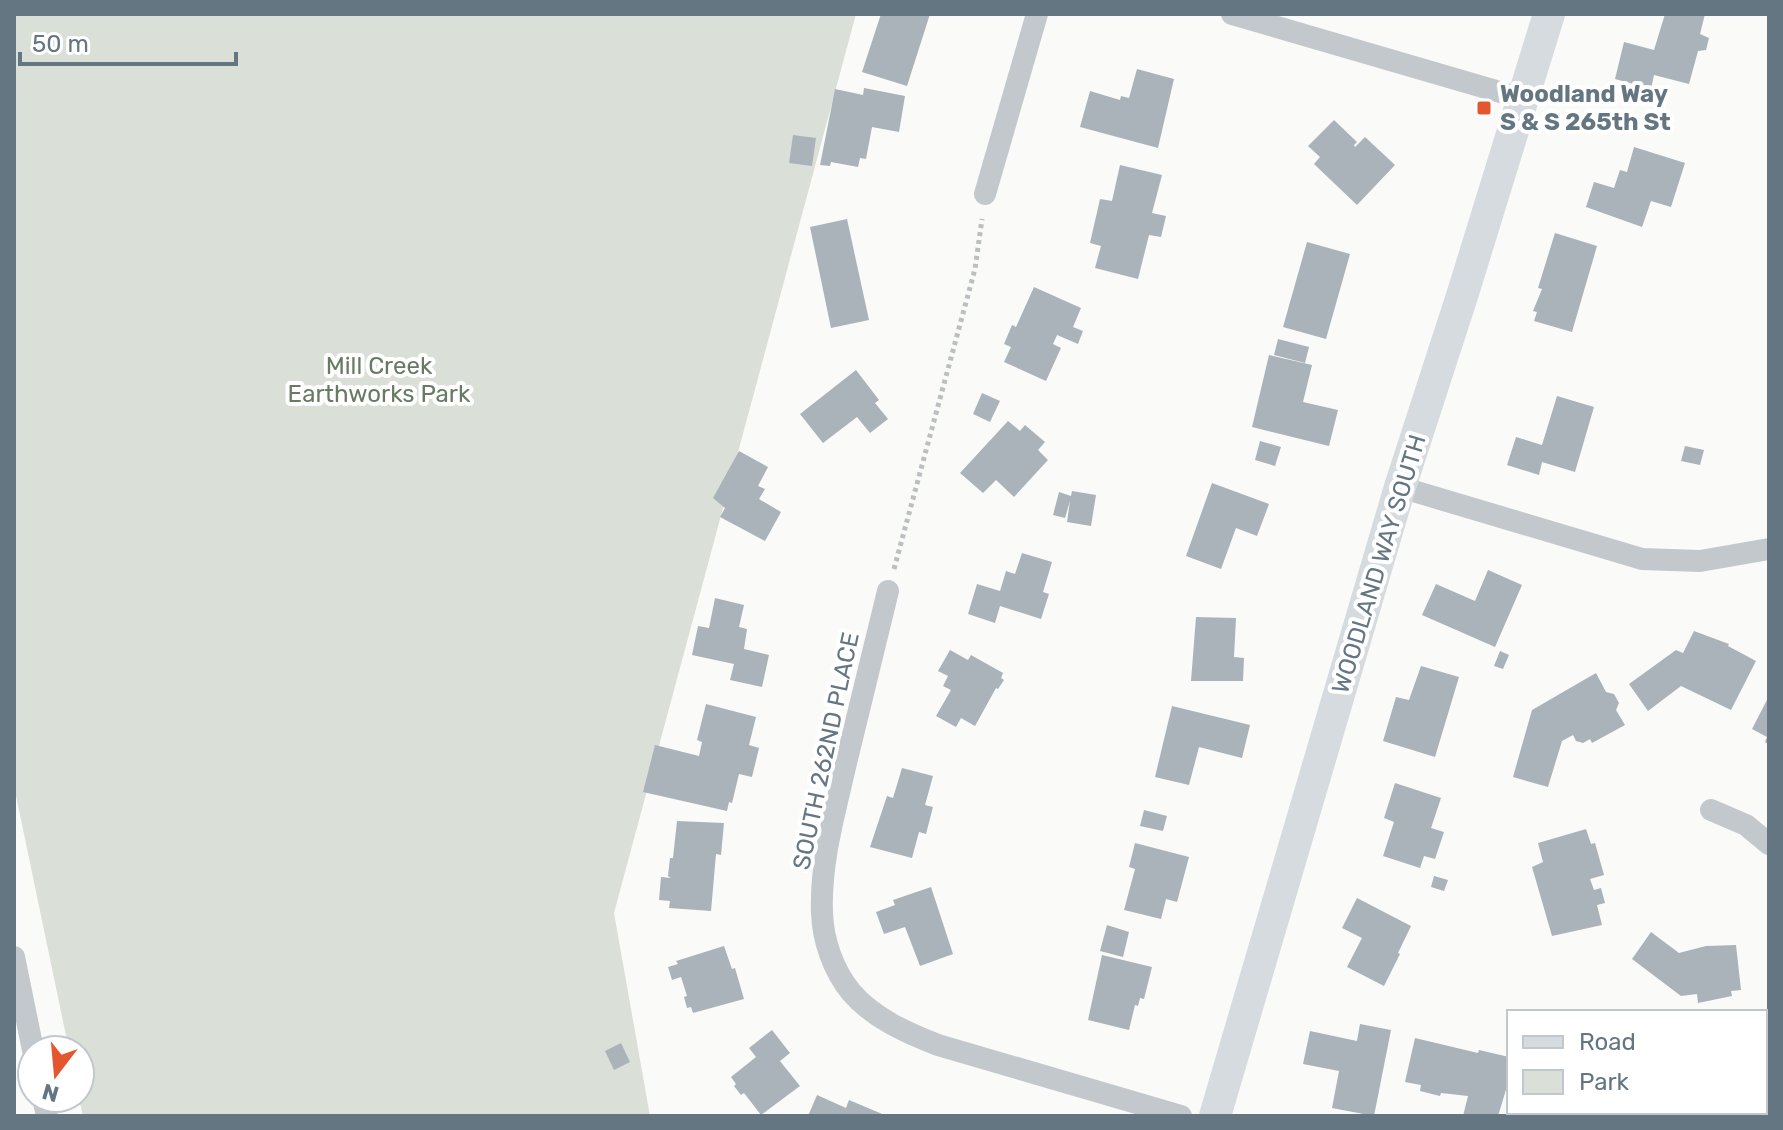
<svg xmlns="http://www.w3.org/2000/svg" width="1783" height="1130" viewBox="0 0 1783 1130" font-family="Rubik,sans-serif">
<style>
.green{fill:#dadfd7}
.building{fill:#aab3b9}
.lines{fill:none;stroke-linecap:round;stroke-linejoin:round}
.path{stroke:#bbbfc2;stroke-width:5;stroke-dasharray:4 4;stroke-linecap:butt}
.street{stroke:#c3c8cc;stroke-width:22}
.secondary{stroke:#d6dbdf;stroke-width:32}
.poi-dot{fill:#e4572e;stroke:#fff;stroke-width:3}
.labels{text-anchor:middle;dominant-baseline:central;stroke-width:8;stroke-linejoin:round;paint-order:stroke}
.poi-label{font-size:24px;font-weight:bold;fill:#657683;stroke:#fff;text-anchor:start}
.park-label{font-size:24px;fill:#687a64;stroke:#fff}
.street-label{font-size:24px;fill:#657683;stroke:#fff}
</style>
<rect width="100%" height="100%" fill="#fafaf8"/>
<polygon class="green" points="14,14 856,14 614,913 650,1116 83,1116 79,1098 80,1050 69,1050 14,786"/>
<g class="building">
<polygon points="881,14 930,14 907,86 862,72"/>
<polygon points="1665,14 1705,14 1700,34 1709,38 1706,50 1698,51 1689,84 1654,75 1651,89 1615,79 1624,42 1654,50"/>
<polygon points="1137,69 1174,79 1158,148 1080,127 1090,91 1120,100 1121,96 1129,98"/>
<polygon points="864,88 905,96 899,132 872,127 866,159 860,158 858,167 831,162 830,166 820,165 835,89 863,95"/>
<polygon points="1334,120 1357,142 1354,145 1355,147 1365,137 1395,165 1357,205 1314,164 1320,157 1308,146"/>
<polygon points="793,135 816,138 812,166 789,163"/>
<polygon points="1634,147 1685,163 1671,207 1651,201 1642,227 1586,207 1594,182 1614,188 1620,170 1627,172"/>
<polygon points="1120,165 1162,175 1152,213 1166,216 1161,237 1149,235 1138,279 1095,268 1101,246 1090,243 1100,199 1112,201"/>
<polygon points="847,219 869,320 831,328 810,227"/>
<polygon points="1555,233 1597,246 1572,332 1534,321 1537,312 1533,311 1542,289 1538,288"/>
<polygon points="1307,242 1350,254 1326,339 1283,327"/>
<polygon points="1034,287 1081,308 1073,327 1083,331 1078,344 1057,335 1053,344 1061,348 1046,381 1004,362 1011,347 1004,344 1012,325 1016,327"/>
<polygon points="1278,339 1309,347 1305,363 1274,355"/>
<polygon points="1269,355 1312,365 1303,402 1338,410 1329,446 1252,427"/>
<polygon points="856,370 879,400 875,403 888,419 870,433 857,417 823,443 800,414"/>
<polygon points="982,393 1000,401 990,422 973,414"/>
<polygon points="1557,396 1594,407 1575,472 1542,462 1539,475 1507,465 1516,437 1542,445"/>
<polygon points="1008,421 1020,431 1025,425 1045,442 1038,450 1048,460 1014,497 996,480 983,493 960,473"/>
<polygon points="1260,441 1281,447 1275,466 1255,460"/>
<polygon points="1685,446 1704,450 1700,465 1681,461"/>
<polygon points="739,451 768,467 758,486 765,489 759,499 781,512 765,541 720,517 725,508 713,498"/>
<polygon points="1212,483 1269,504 1257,536 1236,528 1221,569 1186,556"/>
<polygon points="1072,491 1096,495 1091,526 1067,522 1070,501 1065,518 1053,515 1059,492 1071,496"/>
<polygon points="1022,553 1052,562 1043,592 1049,594 1041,619 1000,606 995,623 968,614 977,584 1000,591 1006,571 1015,574"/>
<polygon points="1488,570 1522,585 1495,647 1422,615 1436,584 1475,601"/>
<polygon points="715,598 744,605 739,627 747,629 744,649 769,655 762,687 730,680 734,664 692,655 698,626 709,628"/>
<polygon points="1196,617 1236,618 1234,657 1244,658 1243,681 1191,681"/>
<polygon points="1694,631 1729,644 1728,646 1756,661 1731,710 1681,686 1648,711 1629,684 1676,650 1683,653"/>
<polygon points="950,650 968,660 971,655 1003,673 1001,678 1004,680 998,689 996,688 975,726 961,718 956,727 936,716 951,690 943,686 948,676 938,671"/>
<polygon points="1500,651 1509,655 1503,669 1494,666"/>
<polygon points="1421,666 1459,677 1435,757 1383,741 1396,697 1409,700"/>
<polygon points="1596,673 1606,692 1614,694 1619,703 1616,710 1625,725 1592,743 1590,739 1583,743 1576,741 1573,735 1562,741 1548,787 1513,777 1532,710"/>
<polygon points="1769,696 1769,745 1765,742 1767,737 1752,729"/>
<polygon points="706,704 756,717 749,745 759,748 752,777 739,774 732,803 729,802 727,811 643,792 655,745 699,756 702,742 697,740"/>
<polygon points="1172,706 1250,725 1242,758 1199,747 1189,785 1155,777"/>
<polygon points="902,768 933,776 925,805 933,807 926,834 919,832 912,858 870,847 887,796 893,798"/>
<polygon points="1395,783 1441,798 1431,828 1444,832 1435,859 1424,856 1420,868 1383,856 1394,822 1384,818"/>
<polygon points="1144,810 1167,816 1163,831 1140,826"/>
<polygon points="677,821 724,823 721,855 716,854 711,911 669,908 670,901 659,900 661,877 671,878 668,876 670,858 673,858"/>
<polygon points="1586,829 1591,844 1595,843 1604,875 1590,879 1594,890 1601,888 1605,903 1597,905 1602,925 1552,936 1532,867 1543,862 1538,843"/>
<polygon points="1135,843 1189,857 1177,902 1166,899 1161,919 1124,910 1135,869 1129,867"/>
<polygon points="1434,876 1448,880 1444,891 1431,887"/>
<polygon points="931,887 953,954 920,966 905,927 884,934 876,912 895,905 893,900"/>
<polygon points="1357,898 1411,926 1398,953 1400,954 1384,986 1347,967 1362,938 1342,928"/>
<polygon points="1107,925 1129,932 1123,957 1100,951"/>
<polygon points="1651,932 1679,953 1706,946 1736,945 1741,990 1731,991 1732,996 1698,1003 1697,994 1681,996 1632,959"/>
<polygon points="724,946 732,969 735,968 744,999 693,1013 691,1007 687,1008 684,997 687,996 681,977 672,980 668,967 678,964 676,961"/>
<polygon points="1102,955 1152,967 1144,999 1140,998 1138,1006 1135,1005 1129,1030 1088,1020"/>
<polygon points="1360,1024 1391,1030 1374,1116 1332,1108 1339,1071 1303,1064 1310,1031 1357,1041"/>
<polygon points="772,1030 790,1053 780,1061 800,1086 761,1115 744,1093 741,1095 734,1086 736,1084 731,1077 756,1057 749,1048"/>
<polygon points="1415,1038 1478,1053 1479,1050 1509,1057 1509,1080 1498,1116 1463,1116 1468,1096 1441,1093 1440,1096 1420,1091 1421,1085 1405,1082"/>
<polygon points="621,1043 630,1062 614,1070 605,1051"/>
<polygon points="817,1095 846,1108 849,1100 887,1116 808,1116"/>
<polygon points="1547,1112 1616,1112 1615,1116 1558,1116"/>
</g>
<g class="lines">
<polyline class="path" points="894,569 975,269 982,219"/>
<g class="street">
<polyline points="1232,14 1524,99"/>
<polyline points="985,194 1037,14"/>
<polyline points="1400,487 1642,559 1700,561 1769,549"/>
<path d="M888,591C874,648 860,706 846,763C835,812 820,862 822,913C823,940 833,970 851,992C873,1018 907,1033 938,1045L1181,1116"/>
<polyline points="1711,810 1746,825 1769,844"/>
<polyline points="14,957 33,1050"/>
<polyline points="43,1098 47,1116"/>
</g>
<polyline class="secondary" points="1215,1116 1400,487 1462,296 1549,14"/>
</g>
<rect class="poi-dot" x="1476" y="100" width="16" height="16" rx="4"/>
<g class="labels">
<g class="poi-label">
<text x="1500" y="94">Woodland Way<tspan x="1500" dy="28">S &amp; S 265th St</tspan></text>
</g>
<g class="park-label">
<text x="379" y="366">Mill Creek<tspan x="379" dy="28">Earthworks Park</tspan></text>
</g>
<g class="street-label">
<text transform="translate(1379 564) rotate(-73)">WOODLAND WAY SOUTH</text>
<text transform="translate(826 751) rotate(-78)">SOUTH 262ND PLACE</text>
</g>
</g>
<rect width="1783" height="1130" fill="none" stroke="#657683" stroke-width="32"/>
<rect x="1507" y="1010" width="260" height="104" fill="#ffffff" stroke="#c1c8cd" stroke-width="2"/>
<rect x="1523" y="1036" width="40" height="12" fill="#d6dbdf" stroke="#c1c8cd" stroke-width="2"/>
<text x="1579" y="1050" font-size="24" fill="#657683">Road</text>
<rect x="1523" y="1070" width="40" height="24" fill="#dadfd7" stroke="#c1c8cd" stroke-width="2"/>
<text x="1579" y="1090" font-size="24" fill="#657683">Park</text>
<g transform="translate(56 1074) rotate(196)"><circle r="38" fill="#ffffff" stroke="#c1c8cd" stroke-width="2"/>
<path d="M0-6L14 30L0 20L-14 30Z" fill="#e4572e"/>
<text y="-12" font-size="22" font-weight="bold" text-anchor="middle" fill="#657683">N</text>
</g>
<path d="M20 52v12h216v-12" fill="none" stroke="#657683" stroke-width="4"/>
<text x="32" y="52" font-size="24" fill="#657683" stroke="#ffffff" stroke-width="6" paint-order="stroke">50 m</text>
</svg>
